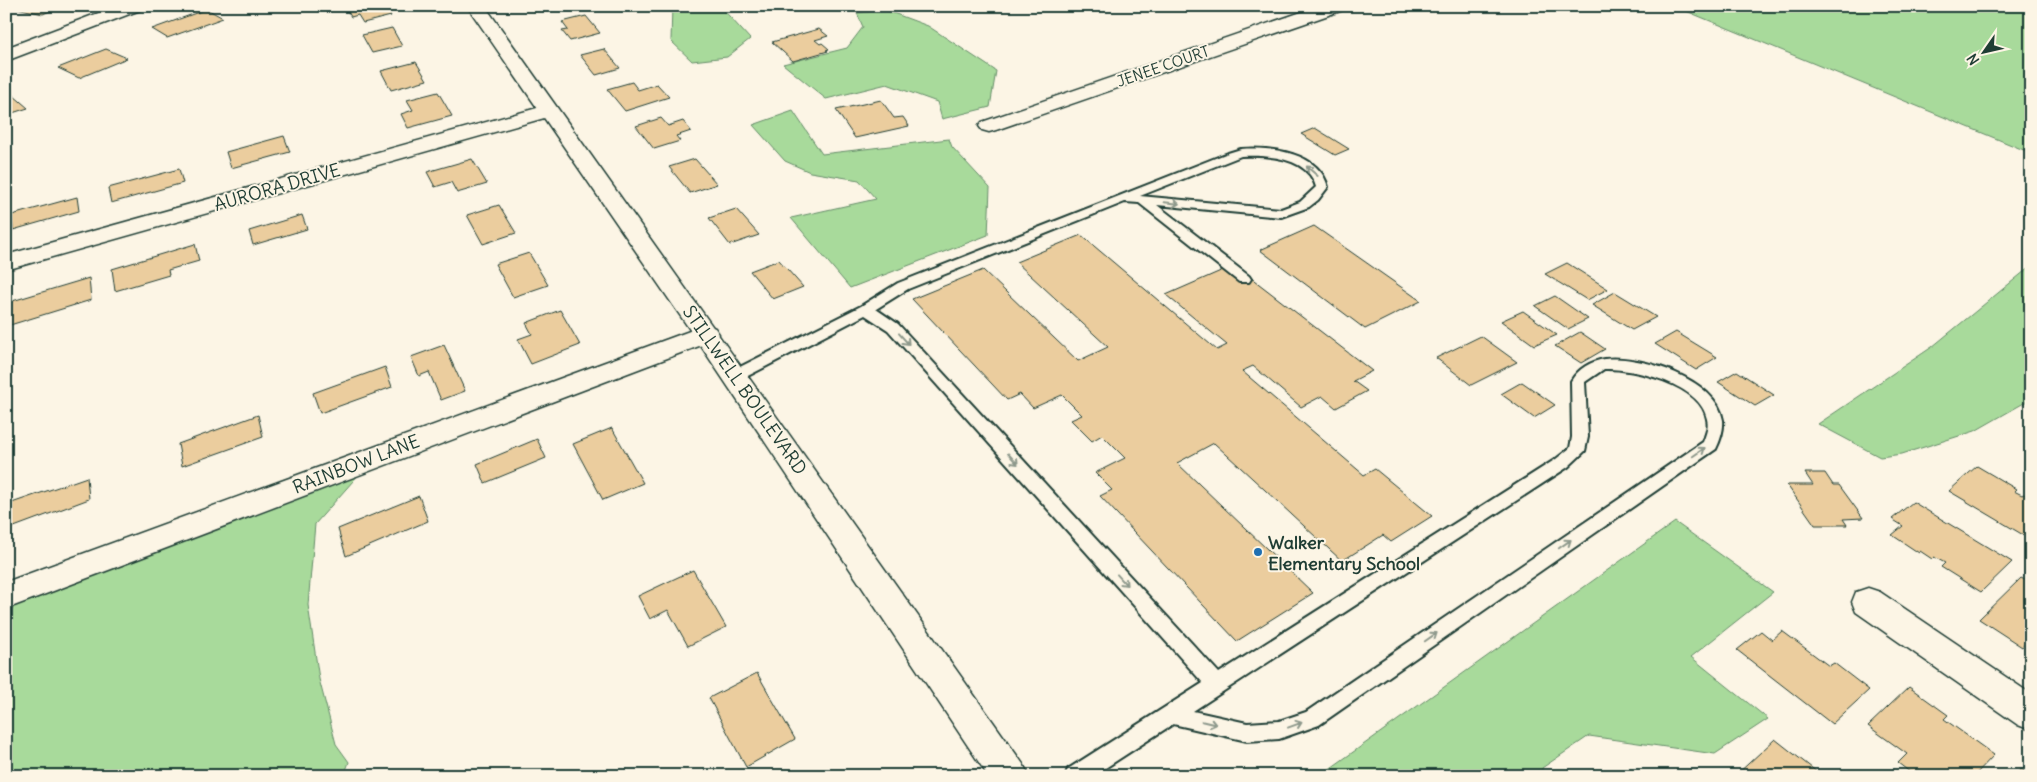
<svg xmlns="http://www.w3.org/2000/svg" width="2037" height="782" viewBox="0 0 2037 782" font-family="Delius,sans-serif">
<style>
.green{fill:#a8da9b;stroke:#648c68}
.building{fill:#ebcd9e;stroke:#1f3d34}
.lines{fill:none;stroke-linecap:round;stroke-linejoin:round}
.lane-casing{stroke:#1f3d34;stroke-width:4}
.street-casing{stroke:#1f3d34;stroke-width:3}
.secondary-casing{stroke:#1f3d34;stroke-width:3}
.lane{fill:#fcf5e5;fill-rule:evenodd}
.street{fill:#fcf5e5;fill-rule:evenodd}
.secondary{fill:#fcf5e5;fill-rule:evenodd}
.oneway{stroke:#8e998c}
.poi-dot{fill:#1f6fb2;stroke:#fcf5e5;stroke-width:2}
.labels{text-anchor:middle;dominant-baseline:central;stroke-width:4;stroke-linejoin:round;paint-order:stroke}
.far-street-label{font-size:15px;fill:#1f3d34;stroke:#fcf5e5}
.street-label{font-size:18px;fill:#1f3d34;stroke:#fcf5e5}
.poi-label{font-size:18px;font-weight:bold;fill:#1f3d34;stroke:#fcf5e5;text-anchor:start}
</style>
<rect width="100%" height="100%" fill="#fcf5e5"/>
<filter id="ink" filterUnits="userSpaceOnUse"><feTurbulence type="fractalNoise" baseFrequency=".02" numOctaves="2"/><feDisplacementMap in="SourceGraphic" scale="10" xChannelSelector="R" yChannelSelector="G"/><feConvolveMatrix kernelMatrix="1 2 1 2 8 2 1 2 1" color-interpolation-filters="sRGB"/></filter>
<g filter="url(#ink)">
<g class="green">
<polygon points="672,6 720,6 750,39 727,57 692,61 671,41"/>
<polygon points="1674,6 2031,6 2031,153"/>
<polygon points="885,10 928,26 996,71 990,107 942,119 937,102 887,84 826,99 783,64 847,48 863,27 857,13"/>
<polygon points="793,111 822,154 949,139 952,147 990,188 988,235 850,288 791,218 876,199 859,180 810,172 785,161 753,125"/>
<polygon points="2031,266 2031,399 1975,431 1902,454 1880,457 1818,424 1932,347"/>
<polygon points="361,472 315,524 308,605 319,679 336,744 349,762 344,776 6,776 6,607"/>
<polygon points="1675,522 1773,592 1691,657 1768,719 1715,754 1589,736 1542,768 1543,776 1336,776 1328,770"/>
</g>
<g class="building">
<polygon points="21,6 61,6 43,14 17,8"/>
<polygon points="345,6 385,6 391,16 363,23 358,15 351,17"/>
<polygon points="623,6 650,6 629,12"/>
<polygon points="1232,6 1261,6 1241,11"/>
<polygon points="207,9 223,18 167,38 152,29"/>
<polygon points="586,16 600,33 570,41 562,31 568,30 562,22"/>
<polygon points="392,28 402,46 372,53 362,35"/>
<polygon points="819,29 828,36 815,40 820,44 822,43 829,49 826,50 828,51 793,61 772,42"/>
<polygon points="106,49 127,58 79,78 58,68"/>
<polygon points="604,49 620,68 596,75 580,55"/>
<polygon points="416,62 427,80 391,90 381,71"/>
<polygon points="632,82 638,90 657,84 669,97 625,111 607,89"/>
<polygon points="6,89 28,108 6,115"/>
<polygon points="438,92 452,116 408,128 401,114 413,110 407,100"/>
<polygon points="881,100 894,118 903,117 909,126 855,138 836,110"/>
<polygon points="661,118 668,126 683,121 691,131 676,136 680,141 654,149 636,126"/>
<polygon points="1315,128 1349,149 1335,155 1301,134"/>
<polygon points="284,136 290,152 231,168 226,152"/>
<polygon points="472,159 487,184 457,193 451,182 435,187 427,172"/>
<polygon points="695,159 717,184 690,193 669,167"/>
<polygon points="179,169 183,183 111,203 108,188"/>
<polygon points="77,197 79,211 13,230 12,215"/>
<polygon points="499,205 516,233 483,244 467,215"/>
<polygon points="736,209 759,235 730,245 709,218"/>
<polygon points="302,215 307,229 253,245 249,231"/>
<polygon points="1314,226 1421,301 1365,329 1260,250"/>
<polygon points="1081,235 1217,350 1227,345 1166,295 1223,270 1239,282 1250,277 1372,371 1353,381 1367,391 1336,408 1322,396 1301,407 1253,366 1242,371 1364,475 1375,469 1432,516 1391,542 1383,535 1342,561 1214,443 1177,463 1313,593 1237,641 1100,496 1112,490 1095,473 1125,458 1102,435 1092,441 1071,420 1082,415 1062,395 1033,408 1020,394 1007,400 912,299 983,270 1078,361 1108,347 1016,262"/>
<polygon points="195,244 199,261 168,270 169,275 115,291 112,269"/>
<polygon points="529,253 548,285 513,297 495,264"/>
<polygon points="779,260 803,287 773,299 750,271"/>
<polygon points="1567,263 1608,289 1587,300 1545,274"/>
<polygon points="89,278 91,300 10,325 9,302"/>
<polygon points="1615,292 1656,317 1632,330 1592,305"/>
<polygon points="1555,296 1588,319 1568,329 1535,306"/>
<polygon points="560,310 580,345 531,364 518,339 532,334 526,323"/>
<polygon points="1523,311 1557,335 1534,345 1501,321"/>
<polygon points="1580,332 1605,349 1581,363 1555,346"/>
<polygon points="1676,332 1717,357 1696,370 1655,344"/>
<polygon points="1481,336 1517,362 1471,385 1436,358"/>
<polygon points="444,345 465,391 441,400 429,372 419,376 411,357"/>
<polygon points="385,367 392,387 320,413 313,393"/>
<polygon points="1737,371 1774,395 1755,406 1718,382"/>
<polygon points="1522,382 1555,405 1534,418 1501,394"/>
<polygon points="258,415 263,437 182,466 178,444"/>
<polygon points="612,428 643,483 603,500 573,444"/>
<polygon points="537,439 546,458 485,483 477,464"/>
<polygon points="1977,466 2016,489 2014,491 2022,495 2024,494 2031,498 2030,539 1949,491"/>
<polygon points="1805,473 1825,473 1833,485 1839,485 1863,518 1843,519 1847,525 1815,525 1787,485 1813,485"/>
<polygon points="87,477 89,499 6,530 6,505"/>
<polygon points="419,496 428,521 346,556 338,529"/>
<polygon points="1913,502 2012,562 1981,592 1941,567 1945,563 1934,557 1932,559 1920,551 1919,553 1892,535 1903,526 1892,519"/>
<polygon points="693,570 726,627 688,646 668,610 650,619 638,596"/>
<polygon points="2021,578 2031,583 2031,637 2022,647 1979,619"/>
<polygon points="1761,631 1772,640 1782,631 1829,666 1834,663 1869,690 1832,724 1737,650"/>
<polygon points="757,673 795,739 746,767 709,698"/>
<polygon points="1909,687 1948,715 1944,719 1994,755 1974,776 1915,776 1898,763 1907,754 1868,726"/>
<polygon points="1775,739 1822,776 1735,776"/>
<polygon points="2021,769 2031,775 2031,776 2015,776"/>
</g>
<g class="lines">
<g class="lane-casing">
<path id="lane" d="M1241,149C1272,147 1319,152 1328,187L1318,200L1309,207L1281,217L1157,205L1249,276L1251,279L1249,282H1239L1139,203L1125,202L908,289L876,309L898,324L1219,673L1556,459L1570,448L1572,437L1571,381C1578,369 1591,361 1605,359C1640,355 1717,379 1723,420C1724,429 1720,441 1716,449L1319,725L1279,739L1247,741L1173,724L1093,776H1065L1068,769L1203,683L888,330L865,315L740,380H730L728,376L730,372L861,306L898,283L1228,153ZM1241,156C1267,155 1308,157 1316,187L1300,202L1281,209L1140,196ZM1604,369C1633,368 1701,384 1707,419C1709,427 1706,434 1703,442L1306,712L1279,721L1247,723L1193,711L1568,467L1585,451L1588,437L1585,382Z"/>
</g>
<g class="street-casing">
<g id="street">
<polygon points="117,6 143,6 140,10 6,61 6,48"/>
<polygon points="1319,6 1346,6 1343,10 996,130 989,132 982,130 979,126 982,122"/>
<polygon points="548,105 555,107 558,111 555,115 6,270 6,255"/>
<polygon points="706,325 715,328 719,334 715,340 6,609 6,582"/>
<polygon points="1868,588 1880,592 2031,694 2031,730 2018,725 1856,612 1852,602 1856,592"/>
</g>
</g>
<g class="secondary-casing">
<polygon id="secondary" points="467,6 485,6 1023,764 1029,776 988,776 697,340"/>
</g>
<use href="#lane" class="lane"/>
<use href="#street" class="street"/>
<use href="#secondary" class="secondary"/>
</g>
<defs><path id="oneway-shaft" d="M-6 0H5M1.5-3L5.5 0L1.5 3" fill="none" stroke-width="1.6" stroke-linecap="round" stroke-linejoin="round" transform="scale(1.25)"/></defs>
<g class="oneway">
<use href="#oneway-shaft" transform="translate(1312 171) rotate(-139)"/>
<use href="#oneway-shaft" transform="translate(1172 203) rotate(6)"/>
<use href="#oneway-shaft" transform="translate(904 339) rotate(48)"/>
<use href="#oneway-shaft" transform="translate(1699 452) rotate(-35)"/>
<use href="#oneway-shaft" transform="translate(1013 459) rotate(48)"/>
<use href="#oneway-shaft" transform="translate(1565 544) rotate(-35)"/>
<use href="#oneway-shaft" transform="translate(1122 580) rotate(48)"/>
<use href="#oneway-shaft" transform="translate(1431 637) rotate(-35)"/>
<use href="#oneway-shaft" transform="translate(1209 723) rotate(13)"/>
<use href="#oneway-shaft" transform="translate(1295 725) rotate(-20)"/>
</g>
</g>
<circle class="poi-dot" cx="1258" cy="552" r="5"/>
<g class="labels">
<g class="far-street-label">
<text transform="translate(1163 66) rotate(-19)">JENEE COURT</text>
</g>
<g class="street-label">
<text transform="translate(277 187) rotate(-16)">AURORA DRIVE</text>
<text transform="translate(745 390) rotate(55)">STILLWELL BOULEVARD</text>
<text transform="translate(356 464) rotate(-21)">RAINBOW LANE</text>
</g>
<g class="poi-label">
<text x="1268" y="542">Walker<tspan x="1268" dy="21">Elementary School</tspan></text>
</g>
</g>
<rect width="2037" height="782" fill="none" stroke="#fcf5e5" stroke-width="25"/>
<rect x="12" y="12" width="2012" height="757" fill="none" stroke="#1f3d34" stroke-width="2" filter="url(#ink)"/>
<g transform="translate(1984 52) rotate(236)" stroke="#fcf5e5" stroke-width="4" paint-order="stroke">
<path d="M0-4L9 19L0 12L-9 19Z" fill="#1f3d34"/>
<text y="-8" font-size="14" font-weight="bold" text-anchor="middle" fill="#1f3d34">N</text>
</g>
</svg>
